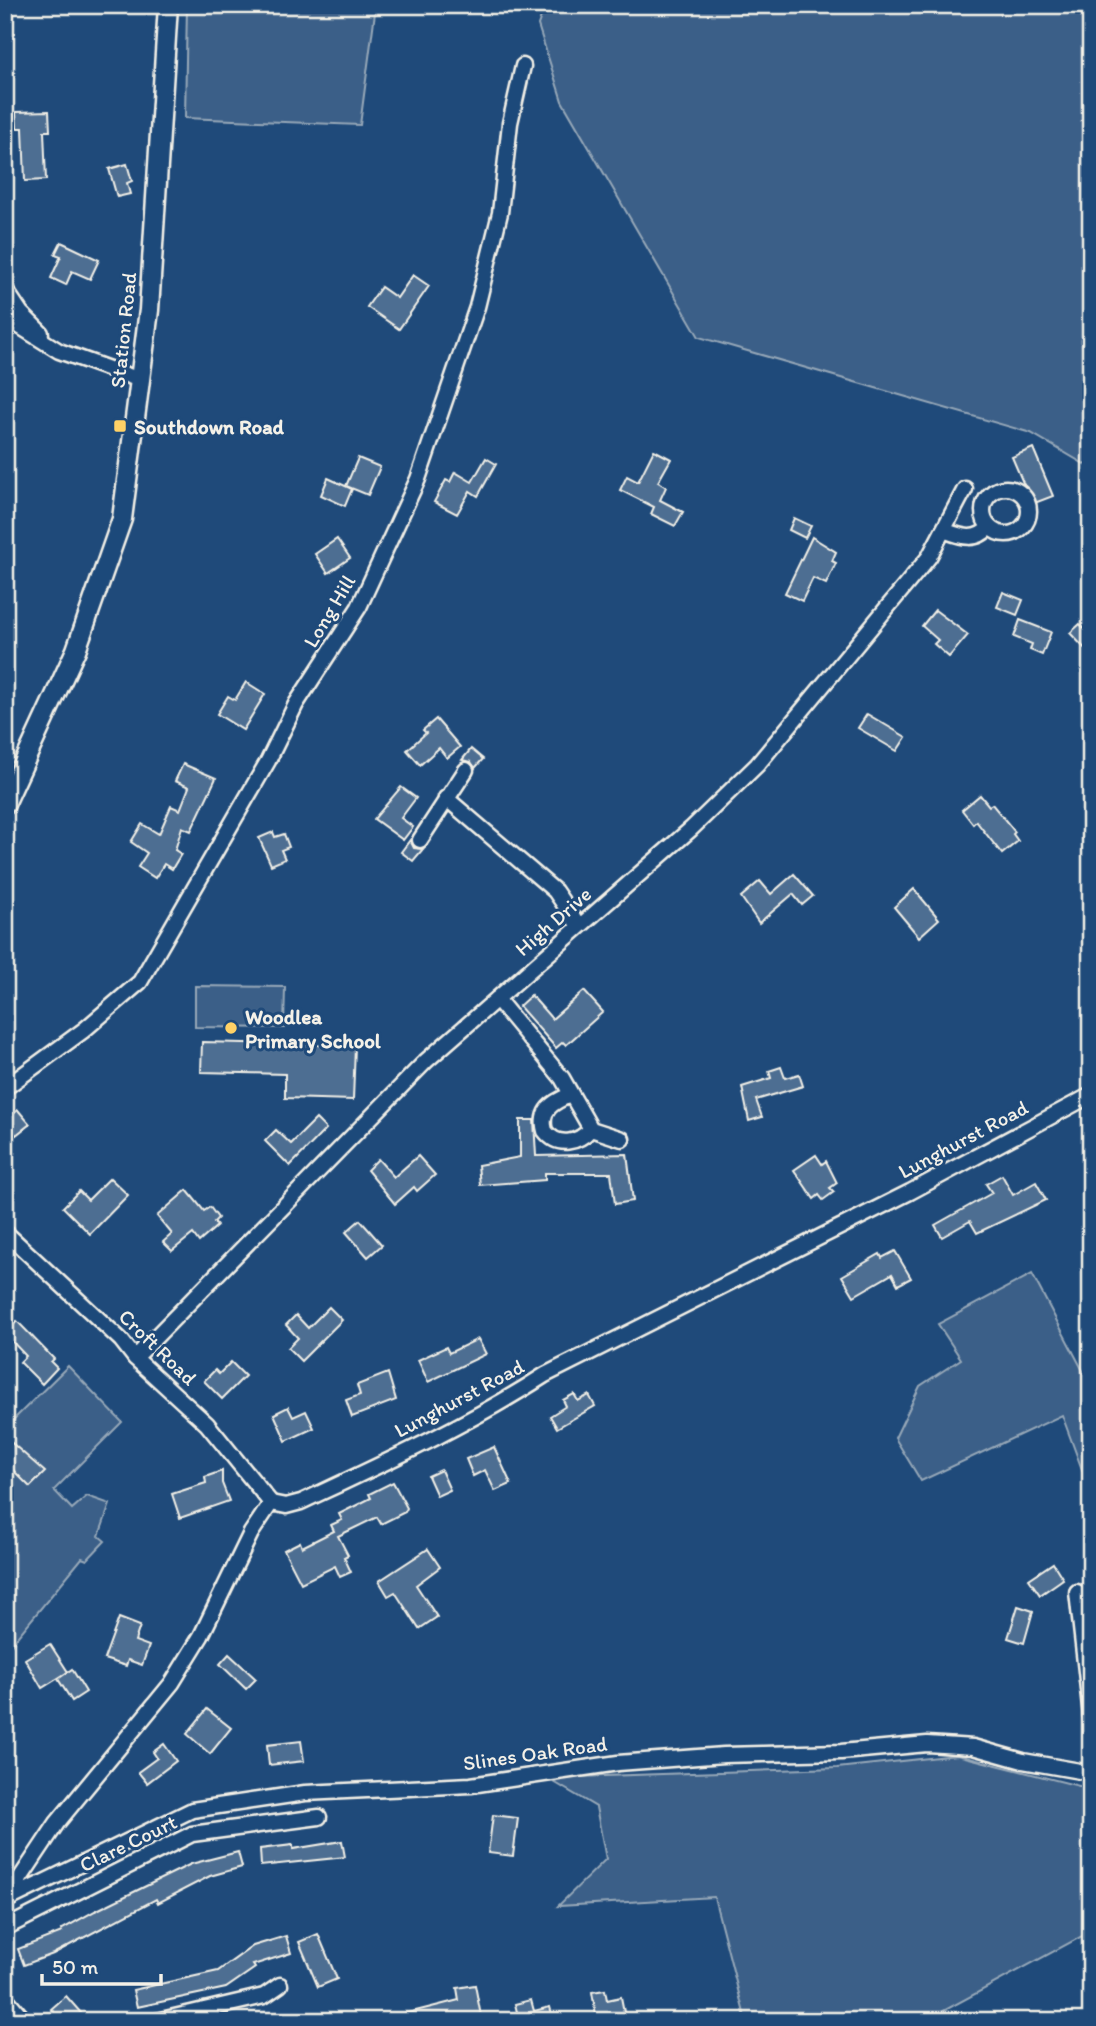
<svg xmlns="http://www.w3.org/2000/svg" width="1096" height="2026" viewBox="0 0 1096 2026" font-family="Itim,sans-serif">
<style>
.green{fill:#3a5f88;stroke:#97a8b8;stroke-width:2}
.building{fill:#4d6e92;stroke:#f4f1e8;stroke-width:2}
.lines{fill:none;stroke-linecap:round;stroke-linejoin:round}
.minor-casing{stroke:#f4f1e8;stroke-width:19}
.tertiary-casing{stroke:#f4f1e8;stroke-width:23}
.minor{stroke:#1f4a7a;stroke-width:14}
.tertiary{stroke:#1f4a7a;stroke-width:18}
.poi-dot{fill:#ffd166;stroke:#1f4a7a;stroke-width:2.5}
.labels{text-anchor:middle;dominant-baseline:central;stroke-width:6;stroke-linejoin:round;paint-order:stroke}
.street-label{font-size:21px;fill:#f4f1e8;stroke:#1f4a7a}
.poi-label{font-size:21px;font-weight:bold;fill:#f4f1e8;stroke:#1f4a7a;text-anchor:start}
</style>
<rect width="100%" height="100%" fill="#1f4a7a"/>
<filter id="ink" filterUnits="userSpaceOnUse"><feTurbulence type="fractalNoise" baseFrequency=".0143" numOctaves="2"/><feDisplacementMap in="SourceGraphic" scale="14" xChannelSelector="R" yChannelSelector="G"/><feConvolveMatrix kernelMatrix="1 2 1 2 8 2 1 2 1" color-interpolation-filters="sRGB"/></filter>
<g filter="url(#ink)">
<g class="green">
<polygon points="187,5 376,5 360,125 185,118"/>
<polygon points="545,5 1091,5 1091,468 1031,433 699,337 562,101 538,25"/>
<polygon points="195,986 285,987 284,1028 195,1027"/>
<polygon points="1032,1274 1091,1386 1091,1494 1062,1415 921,1481 895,1438 920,1386 961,1359 938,1324"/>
<polygon points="68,1366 122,1422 54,1490 72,1509 87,1496 110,1504 99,1536 105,1541 87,1560 82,1558 5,1652 6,1427"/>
<polygon points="957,1755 1091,1789 1091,1939 1082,1936 925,2021 746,2021 714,1897 558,1906 606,1859 596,1807 547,1778 837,1768"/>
</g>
<g class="building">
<polygon points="49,111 50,131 44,131 46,180 25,181 23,128 17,128 16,112"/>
<polygon points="127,164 132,181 127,183 130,194 117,197 109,169"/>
<polygon points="61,242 99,260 90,279 72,271 66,285 51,278 61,256 55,254"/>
<polygon points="413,275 429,286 399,329 367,307 381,287 397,298"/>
<polygon points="1033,448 1053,496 1032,504 1012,457"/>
<polygon points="654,450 671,459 658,482 666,487 660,500 683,512 675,526 651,514 654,507 620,490 627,476 638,482"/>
<polygon points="358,458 380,467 368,495 346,486"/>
<polygon points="486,458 496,464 478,496 470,491 457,514 434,502 446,480 450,482 455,472 472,482"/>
<polygon points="328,478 352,489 345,506 321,495"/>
<polygon points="794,518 811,526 805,538 789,530"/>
<polygon points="812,537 836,552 832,561 836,563 826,584 813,578 802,601 785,593"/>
<polygon points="337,539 350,558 328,573 315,554"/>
<polygon points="1003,592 1023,600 1017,615 997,607"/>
<polygon points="935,610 968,635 949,657 934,644 938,640 922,626"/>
<polygon points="1020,620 1051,632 1042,655 1030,650 1032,644 1014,637"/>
<polygon points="1080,624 1091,636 1091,655 1070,633"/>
<polygon points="246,682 265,694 243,730 217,714 228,696 235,700"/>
<polygon points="867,714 906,737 897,751 858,728"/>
<polygon points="436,719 460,747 447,758 439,748 420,765 407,750 426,733 423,730"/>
<polygon points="471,749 483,759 475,768 471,762 462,760"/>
<polygon points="183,764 216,778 191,831 182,827 175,850 181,854 172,869 164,864 155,878 138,867 147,853 131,842 142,824 159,834 171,806 180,810 189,787 175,781"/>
<polygon points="401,787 416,798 401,818 413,827 403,840 374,819"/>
<polygon points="980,795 989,806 992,804 1015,832 1013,834 1018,841 1002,854 976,821 973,824 962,810"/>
<polygon points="273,832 275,837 284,834 289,847 281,850 285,859 271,865 259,838"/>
<polygon points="410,840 414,848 423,849 413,861 401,852"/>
<polygon points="794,874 813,896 802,905 793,894 759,923 741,897 760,881 771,894"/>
<polygon points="914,889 939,919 919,937 894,907"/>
<polygon points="584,991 603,1012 566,1045 563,1042 556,1048 519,1006 531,995 552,1019"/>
<polygon points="202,1042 355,1046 353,1100 285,1098 285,1074 201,1072"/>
<polygon points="781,1067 785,1078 799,1074 803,1086 756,1100 762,1117 749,1121 742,1087 771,1078 769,1071"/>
<polygon points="18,1110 30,1124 16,1135 5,1121"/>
<polygon points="316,1119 326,1129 290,1166 265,1141 276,1130 291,1144"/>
<polygon points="520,1120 534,1120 536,1156 627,1154 633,1201 615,1204 611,1173 545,1173 545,1180 480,1185 478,1165 520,1157"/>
<polygon points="816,1155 822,1164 826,1161 837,1183 830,1188 834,1192 823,1200 819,1195 814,1199 794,1170"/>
<polygon points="418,1156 435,1175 417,1191 414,1187 395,1204 367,1170 378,1159 394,1177"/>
<polygon points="1002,1175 1013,1195 1036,1182 1046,1200 977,1233 970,1221 942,1237 935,1225 992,1193 986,1184"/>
<polygon points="110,1178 128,1195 90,1234 63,1207 79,1191 88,1200"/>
<polygon points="187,1190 204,1211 210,1207 218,1218 214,1222 217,1226 199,1242 193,1234 172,1251 163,1242 172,1234 157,1216"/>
<polygon points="360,1220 382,1245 368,1257 346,1232"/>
<polygon points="895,1251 911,1278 898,1285 892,1274 854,1296 842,1276 880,1254 882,1258"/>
<polygon points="329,1307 342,1320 301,1361 288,1348 298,1338 286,1325 296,1315 308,1328"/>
<polygon points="17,1321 54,1359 51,1362 57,1368 42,1384 20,1362 26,1356 5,1334"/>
<polygon points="478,1339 486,1354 428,1382 418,1360 446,1347 449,1353"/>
<polygon points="231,1362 245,1376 222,1399 204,1381 215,1370 219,1374"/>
<polygon points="388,1373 396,1400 352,1417 346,1400 360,1395 357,1385"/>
<polygon points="574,1394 578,1401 589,1395 595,1406 557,1428 550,1416 566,1406 563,1400"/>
<polygon points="288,1407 293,1417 306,1411 314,1428 286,1441 274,1414"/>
<polygon points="5,1437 45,1472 30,1487 5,1462"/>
<polygon points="494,1447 511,1484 495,1491 485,1470 473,1476 466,1459"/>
<polygon points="441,1470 450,1490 437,1496 428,1476"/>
<polygon points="222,1471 222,1483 229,1501 180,1518 172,1494 206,1483 205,1477"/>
<polygon points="393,1482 407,1508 405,1512 381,1524 377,1517 338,1536 348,1555 344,1557 351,1572 340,1577 335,1566 301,1583 284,1550 300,1542 302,1547 334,1531 331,1525 342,1520 339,1514 371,1498 369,1494"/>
<polygon points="428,1549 440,1567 416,1585 437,1617 419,1629 395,1592 388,1596 379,1581"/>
<polygon points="1053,1563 1063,1579 1040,1595 1029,1579"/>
<polygon points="1018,1606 1033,1611 1024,1643 1008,1638"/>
<polygon points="119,1618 140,1626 135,1641 149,1646 142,1665 128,1660 126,1666 104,1659"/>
<polygon points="50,1644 68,1672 42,1688 25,1659"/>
<polygon points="229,1654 256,1679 246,1689 220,1664"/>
<polygon points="72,1669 86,1692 72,1701 58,1679"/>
<polygon points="207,1709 231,1728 210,1754 187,1734"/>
<polygon points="301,1741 304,1761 269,1765 267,1745"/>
<polygon points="164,1744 176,1761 147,1783 138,1772 157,1758 153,1752"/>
<polygon points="493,1815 518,1818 513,1856 488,1853"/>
<polygon points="342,1841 345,1857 261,1866 260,1849 293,1845 293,1849"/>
<polygon points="238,1852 242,1867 210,1876 158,1903 156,1899 53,1954 24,1965 18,1949 62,1932 61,1930 95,1911 191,1864"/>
<polygon points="318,1934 337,1979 318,1987 299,1942"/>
<polygon points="286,1936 291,1953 253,1965 255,1968 226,1988 137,2007 133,1990 218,1971 253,1946"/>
<polygon points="475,1985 482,2021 397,2021 396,2016 459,2000 457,1988"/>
<polygon points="605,1990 607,2000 621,1997 625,2017 597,2021 592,1992"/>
<polygon points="66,1996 88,2021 61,2021 51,2009"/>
<polygon points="531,2000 534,2011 550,2007 554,2021 515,2021 514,2017 518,2016 515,2004"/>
</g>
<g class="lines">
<g class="minor-casing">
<g id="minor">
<polyline points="5,289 21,313 41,333"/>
<polyline points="5,317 59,351 140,380"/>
<circle cx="1006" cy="511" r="23"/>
<path d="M946,531C962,537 977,542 989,527"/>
<polyline points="446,798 555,891 579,926"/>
<polyline points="420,840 466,770"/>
<polyline points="497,999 562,1078 591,1129 622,1139"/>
<polyline points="5,1088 84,1030 140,982 268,761 296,704 359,607 418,479 477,307 500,213 510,123 523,66"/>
<path d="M570,1095C553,1102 539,1110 545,1131C558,1148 578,1143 591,1129"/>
<polyline points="5,1232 121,1340 135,1358 207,1424 271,1503"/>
<polyline points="135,1358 426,1061 691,829 757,765 929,557 965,489"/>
<polyline points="1077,1592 1091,1716"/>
<polyline points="7,1900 192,1810 305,1793 471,1785 618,1763 724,1755 841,1752 927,1744 973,1747 1023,1761 1091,1773"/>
<path d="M5,1901L57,1823L172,1683L201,1636L251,1533L271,1503L286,1506L301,1502C384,1463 468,1425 545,1375L910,1192L1091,1095"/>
<polyline points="5,1928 192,1834 319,1817"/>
<polyline points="5,1997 25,2021"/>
<polyline points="157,2021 264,1996 280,1985"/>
</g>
</g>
<g class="tertiary-casing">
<polyline id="tertiary" points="5,804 76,650 122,519 149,310 168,5"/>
</g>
<use href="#minor" class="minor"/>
<use href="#tertiary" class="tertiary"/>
</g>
</g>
<g class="poi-dot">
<rect x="113" y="419" width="14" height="14" rx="3.5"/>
<circle cx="231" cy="1028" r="7"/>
</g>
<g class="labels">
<g class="street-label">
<text transform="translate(123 330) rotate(-84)">Station Road</text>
<text transform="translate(329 611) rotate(-59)">Long Hill</text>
<text transform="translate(553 921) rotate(-41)">High Drive</text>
<text transform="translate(963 1139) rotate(-28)">Lunghurst Road</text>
<text transform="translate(158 1347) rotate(44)">Croft Road</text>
<text transform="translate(459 1398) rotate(-28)">Lunghurst Road</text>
<text transform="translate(535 1753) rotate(-8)">Slines Oak Road</text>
<text transform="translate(128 1843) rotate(-26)">Clare Court</text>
</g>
<g class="poi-label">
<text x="134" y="426">Southdown Road</text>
<text x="245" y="1016">Woodlea<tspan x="245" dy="24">Primary School</tspan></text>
</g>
</g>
<rect width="1096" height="2026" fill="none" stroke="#1f4a7a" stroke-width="28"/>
<rect x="14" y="14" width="1068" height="1998" fill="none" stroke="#f4f1e8" stroke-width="2.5" filter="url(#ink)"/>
<path d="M42 1974v10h119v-10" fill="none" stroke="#f4f1e8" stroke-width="3.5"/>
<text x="52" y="1974" font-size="21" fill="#f4f1e8" stroke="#1f4a7a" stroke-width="5" paint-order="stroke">50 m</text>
</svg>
